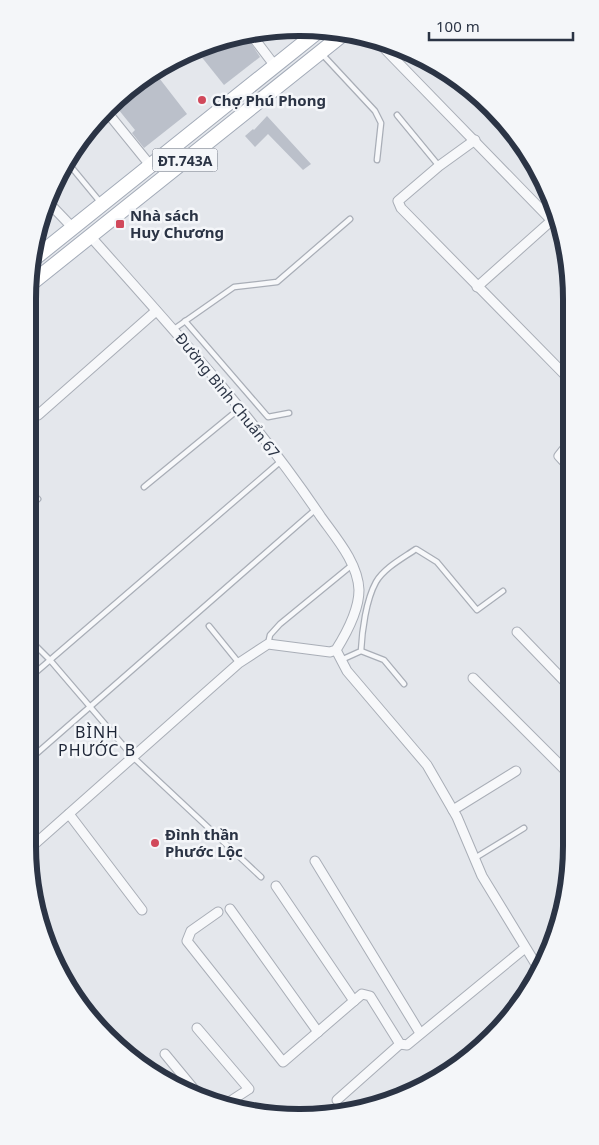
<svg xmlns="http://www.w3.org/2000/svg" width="599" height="1145" viewBox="0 0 599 1145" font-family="'Noto Sans',sans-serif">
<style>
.building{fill:#bbc0ca}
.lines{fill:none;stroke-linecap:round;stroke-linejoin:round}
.lane-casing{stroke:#a9aeb7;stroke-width:7}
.street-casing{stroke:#a9aeb7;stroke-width:11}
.primary-casing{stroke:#a3abb8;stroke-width:16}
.lane{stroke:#f7f8fa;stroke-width:4.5}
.street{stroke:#f7f8fa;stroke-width:9}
.primary{stroke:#fff;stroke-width:14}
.poi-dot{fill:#d1495b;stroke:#f4f6f9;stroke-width:2}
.labels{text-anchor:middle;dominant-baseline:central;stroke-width:5;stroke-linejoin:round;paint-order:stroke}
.shield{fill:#f4f6f9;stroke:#676e7b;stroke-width:1}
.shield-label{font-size:14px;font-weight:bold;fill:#2b3445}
.poi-label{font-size:15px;font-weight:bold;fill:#2b3445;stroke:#f4f6f9;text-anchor:start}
.street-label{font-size:15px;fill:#2b3445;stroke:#f4f6f9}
.neighbourhood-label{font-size:16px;letter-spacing:1px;fill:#1d2536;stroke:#f4f6f9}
.rim{fill:none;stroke:#2b3445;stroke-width:6}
</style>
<rect width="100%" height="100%" fill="#e4e7ec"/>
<g class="building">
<polygon points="247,37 260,57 224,85 200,55 217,41"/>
<polygon points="156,74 187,114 144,148 132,133 135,130 114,104 135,86"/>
<polygon points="267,116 311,164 303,170 268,134 255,147 245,136 253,129 254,130"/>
</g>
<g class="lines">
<g class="lane-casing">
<g id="lane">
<polyline points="197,51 199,50"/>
<polyline points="322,54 375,111 381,123 377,160"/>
<polyline points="397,115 439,166"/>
<polyline points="68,163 101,203"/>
<polyline points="185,321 268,417 289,413"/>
<polyline points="174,329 234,287 277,282 350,219"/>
<polyline points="144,487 239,409"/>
<polyline points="28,508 38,499"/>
<polyline points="209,626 239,663"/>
<polyline points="28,638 50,660 134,758 261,877"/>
<polyline points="268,644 270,635 280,624 352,565"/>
<polyline points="361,651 384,660 404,684"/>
<path d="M341,660L361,651C362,631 366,600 376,582C384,568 403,558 416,549L437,562L477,610L503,591"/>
<polyline points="28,679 281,461"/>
<polyline points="28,761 316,509"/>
<polyline points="475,858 524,828"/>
<polyline points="66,978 86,1008"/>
</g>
</g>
<g class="street-casing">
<g id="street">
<polyline points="253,37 275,66"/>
<polyline points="381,45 560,229"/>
<polyline points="107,112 150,165"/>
<polyline points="475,140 439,166 398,201 401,208 569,379"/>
<polyline points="49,203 72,227"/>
<polyline points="477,287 551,221"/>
<polyline points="38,415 156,311"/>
<polyline points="570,442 559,456 570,468"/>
<polyline points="517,632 570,687"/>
<polyline points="336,650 347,671 427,765 457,817 482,876 540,971"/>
<polyline points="473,678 571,776"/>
<polyline points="453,810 516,771"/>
<polyline points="69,814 142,910"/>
<path d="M28,850L239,663L268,644L330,652L336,650C346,634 359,609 359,590C358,563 336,538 321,517C253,416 171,327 90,236"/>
<polyline points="315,861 420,1033"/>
<polyline points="276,886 354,1001"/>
<polyline points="230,909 318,1032"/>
<polyline points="218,912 191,931 187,941 283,1062 362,994 370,996 400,1044 407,1045 525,948"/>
<polyline points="197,1028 249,1089 223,1106"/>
<polyline points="165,1054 198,1094"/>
<polyline points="337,1100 400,1044"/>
</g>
</g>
<g class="primary-casing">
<g id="primary">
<polyline points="35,258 321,29"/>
<polyline points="28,286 342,35"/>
</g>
</g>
<use href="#lane" class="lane"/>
<use href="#street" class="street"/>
<use href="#primary" class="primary"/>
</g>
<g class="poi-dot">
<circle cx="202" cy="100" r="5"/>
<rect x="115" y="219" width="10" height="10" rx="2.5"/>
<circle cx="155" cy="843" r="5"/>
</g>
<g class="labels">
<rect class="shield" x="152.5" y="148.5" width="65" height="23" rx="4"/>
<g class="shield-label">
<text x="185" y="160">ĐT.743A</text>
</g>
<g class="poi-label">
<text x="212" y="100">Chợ Phú Phong</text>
<text x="130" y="215">Nhà sách<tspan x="130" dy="17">Huy Chương</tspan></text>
<text x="165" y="834">Đình thần<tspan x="165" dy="17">Phước Lộc</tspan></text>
</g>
<g class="street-label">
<text transform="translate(228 395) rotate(51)">Đường Bình Chuẩn 67</text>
</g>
<g class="neighbourhood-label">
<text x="97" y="732">BÌNH<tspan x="97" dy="18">PHƯỚC B</tspan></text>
</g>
</g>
<path d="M0 0H599V1145H0ZM299 36H300A263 263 0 0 1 563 299V846A263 263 0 0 1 300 1109H299A263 263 0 0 1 36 846V299A263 263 0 0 1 299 36Z" fill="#f4f6f9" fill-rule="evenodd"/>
<path class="rim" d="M299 36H300A263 263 0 0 1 563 299V846A263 263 0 0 1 300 1109H299A263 263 0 0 1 36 846V299A263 263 0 0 1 299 36Z"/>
<path d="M429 32v8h144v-8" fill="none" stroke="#2b3445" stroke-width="2.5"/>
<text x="436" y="32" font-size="15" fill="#2b3445" stroke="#f4f6f9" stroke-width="4" paint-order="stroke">100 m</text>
</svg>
